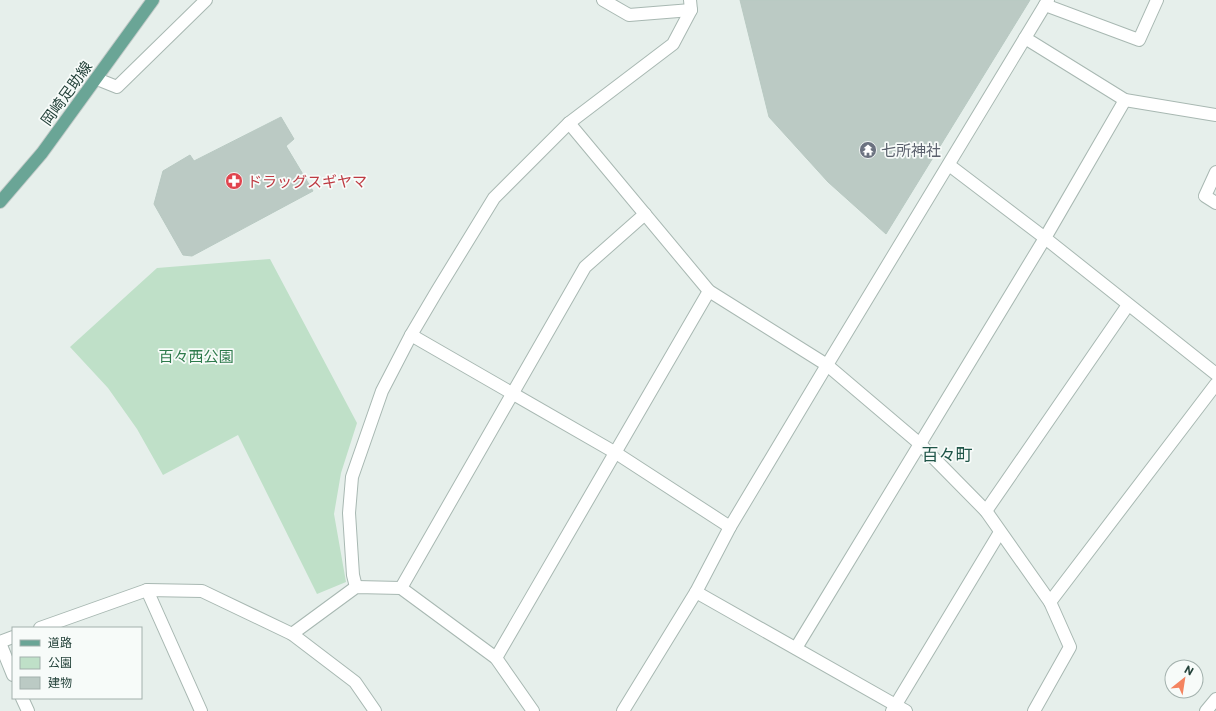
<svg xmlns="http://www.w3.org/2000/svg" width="1216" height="711" viewBox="0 0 1216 711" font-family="Commissioner,'Noto Sans JP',sans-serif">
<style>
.green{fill:#bfe0c8}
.building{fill:#bbcac4;stroke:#b8c9c2}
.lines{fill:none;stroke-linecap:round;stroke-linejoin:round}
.minor-casing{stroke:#a8b8b2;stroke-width:14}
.major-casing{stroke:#c2cac8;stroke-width:14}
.minor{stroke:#fff;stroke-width:12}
.major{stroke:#6aa596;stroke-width:12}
.labels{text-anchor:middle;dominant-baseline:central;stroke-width:3.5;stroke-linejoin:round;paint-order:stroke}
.street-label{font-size:15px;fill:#24423a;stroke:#f7fbf9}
.worship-label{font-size:15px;fill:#5b616d;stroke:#f7fbf9;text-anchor:start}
.health-label{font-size:15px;fill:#be3a42;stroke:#f7fbf9;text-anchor:start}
.park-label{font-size:15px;fill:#2d7a4b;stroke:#f7fbf9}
.quarter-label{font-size:17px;fill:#1f5548;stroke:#f7fbf9}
</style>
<rect width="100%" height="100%" fill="#e6efeb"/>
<polygon class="green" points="270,259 357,423 341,473 334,514 346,582 317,594 238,435 163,475 137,429 108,388 70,347 157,268"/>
<g class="building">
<polygon points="740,0 1030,0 886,234 828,182 769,117"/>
<polygon points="281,117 294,139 286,146 313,191 192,256 183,255 154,204 163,171 190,155 194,161"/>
</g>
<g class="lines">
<g class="minor-casing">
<g id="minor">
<polyline points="603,0 629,15 691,10"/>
<polyline points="1045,5 1139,40 1157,0"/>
<polyline points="1025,38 1125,100 1216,115"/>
<polyline points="97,79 117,87 206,0"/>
<polyline points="569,123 709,291 827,365 920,444 986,511 1050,602 1070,647 1034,711"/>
<polyline points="949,165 1045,238 1216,374"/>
<polyline points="1216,172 1205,196 1216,203"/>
<polyline points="411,335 616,453 730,527"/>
<polyline points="986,511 1128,305"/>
<polyline points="356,587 353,575 349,513 352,477 382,391 411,335 437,291 494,198 569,123 673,44 691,10 690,0"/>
<polyline points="401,588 585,267 645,214"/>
<polyline points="147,590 201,711"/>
<polyline points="696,592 906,711"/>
<polyline points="1050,602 1216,384"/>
<polyline points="40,628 147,590 202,591 292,634 355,682 375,711"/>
<polyline points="292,634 356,587 401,588 496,658 533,711"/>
<polyline points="0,642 13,637"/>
<polyline points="0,643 13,675"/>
<polyline points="796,648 1045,238 1125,100"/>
<polyline points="496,658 709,291"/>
<polyline points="22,698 28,711"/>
<polyline points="623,711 696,592 730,527 827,365 1048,0"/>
<polyline points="892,711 1000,532"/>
<polyline points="1206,711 1216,699"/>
</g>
</g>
<g class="major-casing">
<polyline id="major" points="0,202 42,153 153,0"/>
</g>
<use href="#minor" class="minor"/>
<use href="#major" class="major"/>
</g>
<defs>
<g id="temple-disc" transform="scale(0.9)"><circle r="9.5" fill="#6b7280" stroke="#f7fbf9"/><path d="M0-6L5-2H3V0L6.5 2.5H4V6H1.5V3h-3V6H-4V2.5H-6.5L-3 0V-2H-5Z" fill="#fff"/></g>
<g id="pharmacy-disc" transform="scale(0.9)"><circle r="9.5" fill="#e0444e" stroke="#f7fbf9"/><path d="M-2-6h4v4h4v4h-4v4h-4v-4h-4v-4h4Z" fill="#fff"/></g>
</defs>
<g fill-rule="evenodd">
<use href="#temple-disc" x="868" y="150"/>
<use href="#pharmacy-disc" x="234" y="181"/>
</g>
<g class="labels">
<g class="street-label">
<text transform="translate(66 93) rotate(-54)">岡崎足助線</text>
</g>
<g class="worship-label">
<text x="881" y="150">七所神社</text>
</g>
<g class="health-label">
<text x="247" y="181">ドラッグスギヤマ</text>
</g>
<g class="park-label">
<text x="196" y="356">百々西公園</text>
</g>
<g class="quarter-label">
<text x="947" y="454">百々町</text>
</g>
</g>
<rect x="12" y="627" width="130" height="72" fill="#f7fbf9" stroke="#a3b1ad"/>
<rect x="20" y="640" width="20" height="6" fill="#6aa596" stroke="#a3b1ad"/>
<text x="48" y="647" font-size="12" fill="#24423a">道路</text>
<rect x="20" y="657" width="20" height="12" fill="#bfe0c8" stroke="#a3b1ad"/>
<text x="48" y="667" font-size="12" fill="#24423a">公園</text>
<rect x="20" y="677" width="20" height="12" fill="#bbcac4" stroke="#a3b1ad"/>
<text x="48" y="687" font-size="12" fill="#24423a">建物</text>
<g transform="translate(1184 679) rotate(30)"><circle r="19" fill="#f7fbf9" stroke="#a3b1ad"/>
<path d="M0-3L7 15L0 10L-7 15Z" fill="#f4845f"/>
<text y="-6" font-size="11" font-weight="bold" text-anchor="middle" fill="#24423a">N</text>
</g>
</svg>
